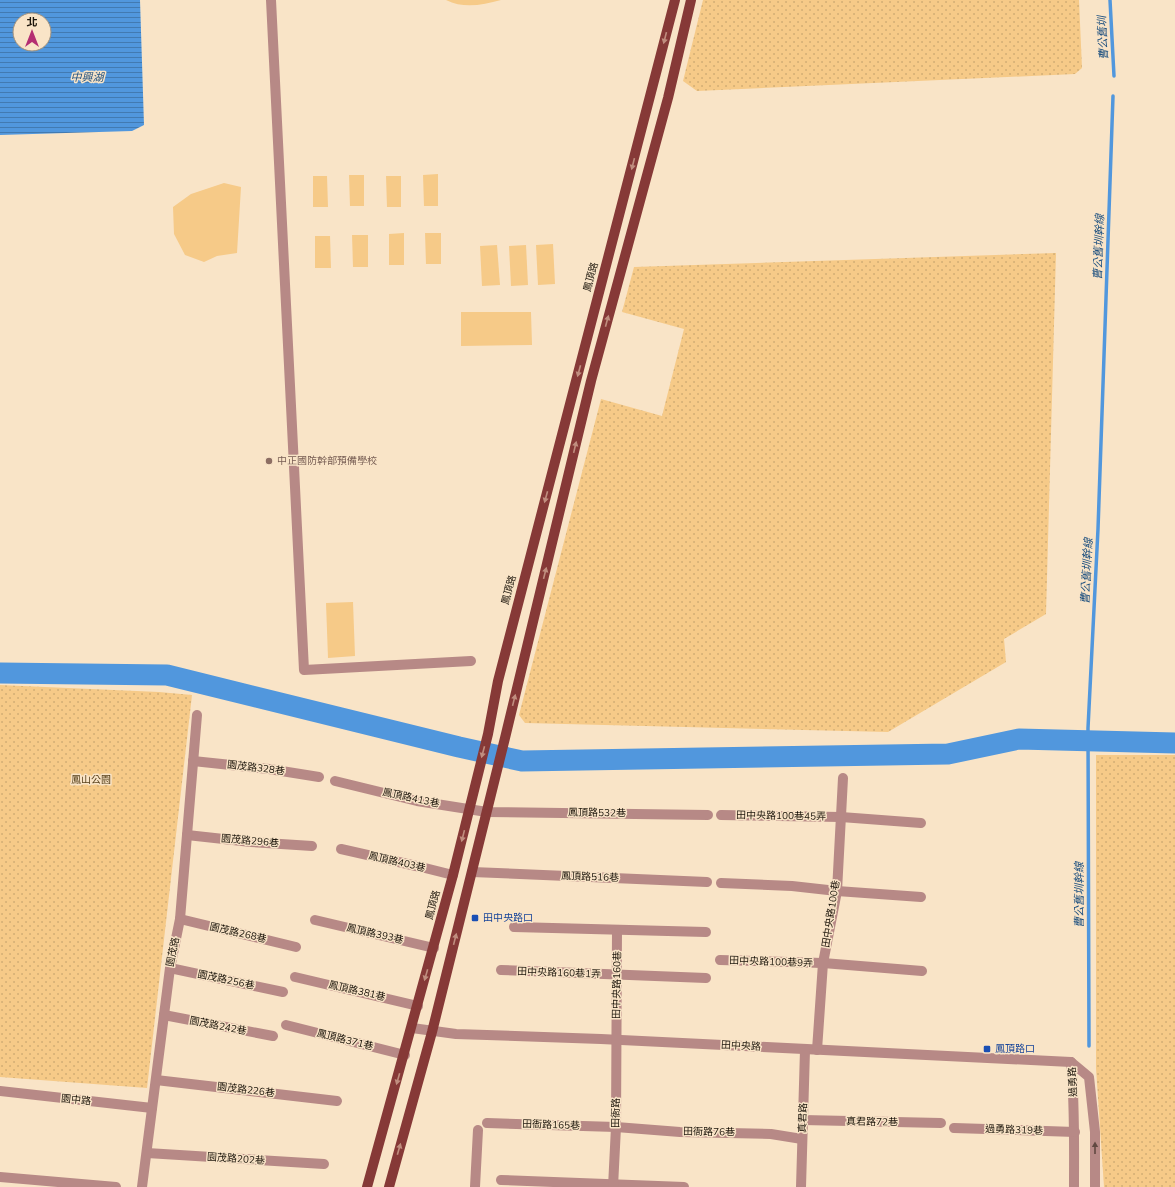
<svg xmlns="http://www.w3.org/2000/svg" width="1175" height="1187" viewBox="0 0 1175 1187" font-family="'Nunito Sans','Noto Sans TC',sans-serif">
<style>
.grass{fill:url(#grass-dots)}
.pitch{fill:#f6ca88}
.water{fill:url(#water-rules);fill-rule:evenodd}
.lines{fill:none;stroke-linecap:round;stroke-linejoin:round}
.stream{stroke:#5197dd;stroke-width:3.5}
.river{stroke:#5197dd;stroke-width:21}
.minor{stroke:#b78986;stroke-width:10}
.major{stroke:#863937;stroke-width:10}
.oneway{fill:#c08e7f}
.oneway2{fill:#624942}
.education-dot{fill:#8d6e63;stroke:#f9e4c7;stroke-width:1.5}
.transit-dot{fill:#1a4fb4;stroke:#f9e4c7;stroke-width:1.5}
.labels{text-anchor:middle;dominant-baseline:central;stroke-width:3;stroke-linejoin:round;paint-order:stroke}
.street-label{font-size:10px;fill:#1c150b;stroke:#f9e4c7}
.education-label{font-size:10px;fill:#785e54;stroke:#f9e4c7;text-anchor:start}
.park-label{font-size:10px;fill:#57401a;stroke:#f9e4c7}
.transit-label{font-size:10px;fill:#164399;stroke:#f9e4c7;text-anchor:start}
.water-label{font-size:11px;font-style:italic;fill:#215280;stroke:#f9e4c7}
</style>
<defs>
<pattern id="grass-dots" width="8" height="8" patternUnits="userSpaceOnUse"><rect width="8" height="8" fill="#f6ca88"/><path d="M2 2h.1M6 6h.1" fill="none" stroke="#d2ad74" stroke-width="1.8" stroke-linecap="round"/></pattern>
<pattern id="water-rules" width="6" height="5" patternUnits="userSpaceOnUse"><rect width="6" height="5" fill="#5197dd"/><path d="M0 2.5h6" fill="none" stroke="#427ab1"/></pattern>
</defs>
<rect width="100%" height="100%" fill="#f9e4c7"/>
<g class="grass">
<polygon points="703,0 1079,0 1082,68 1075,74 697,91 683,81"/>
<polygon points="1056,253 1046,614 1004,639 1006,662 888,732 525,723 519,715 601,399 662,416 684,329 622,312 634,267"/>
<polygon points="0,685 159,692 192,695 147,1088 0,1077"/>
<polygon points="1096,755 1175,755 1175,1187 1104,1187 1096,1068"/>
</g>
<g class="pitch">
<path d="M446,0H501C482,5 464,9 446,0Z"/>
<polygon points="438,174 438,206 424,206 423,175"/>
<polygon points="349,175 364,175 364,206 350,206"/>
<polygon points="313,176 327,176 328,207 313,207"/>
<polygon points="386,176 401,176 401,207 387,207"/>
<polygon points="224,183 241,187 237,253 217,256 204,262 185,255 174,234 173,207 191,194"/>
<polygon points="404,233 404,265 389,265 389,234"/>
<polygon points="425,233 441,233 441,264 426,264"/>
<polygon points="352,235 368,235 368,267 353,267"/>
<polygon points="315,236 330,236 331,268 315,268"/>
<polygon points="553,244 555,284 538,285 536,245"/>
<polygon points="497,245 500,285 482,286 480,246"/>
<polygon points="526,245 528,285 511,286 509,246"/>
<polygon points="461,312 531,312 532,345 461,346"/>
<polygon points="353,602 355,656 328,658 326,603"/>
</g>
<path class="water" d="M0,0H140L144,125L132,131L0,135ZM20,20H44V44H20Z"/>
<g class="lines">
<g class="stream">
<polyline points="1110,0 1114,76"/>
<polyline points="1089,1046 1088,728 1098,529 1113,96"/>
</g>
<polyline class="river" points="0,673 167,675 459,747 522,761 948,754 1019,739 1175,743"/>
<g class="minor">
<polyline points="271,0 304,670 471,661"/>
<polyline points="193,761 269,769 319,777"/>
<polyline points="335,781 417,801 487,812 708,815"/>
<polyline points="721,815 841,817 921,823"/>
<polyline points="187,835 251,842 312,846"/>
<polyline points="341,849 425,868 453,875"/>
<polyline points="472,872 707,882"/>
<polyline points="721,883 792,886 837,891 921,897"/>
<polyline points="180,919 296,947"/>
<polyline points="315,920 434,948"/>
<polyline points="514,927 706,932"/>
<polyline points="720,960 823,963 922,971"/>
<polyline points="170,968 283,992"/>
<polyline points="501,970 706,978"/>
<polyline points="295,977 418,1006"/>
<polyline points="164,1015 273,1036"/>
<polyline points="286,1025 405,1055"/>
<polyline points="412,1028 456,1034 601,1039 1071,1062"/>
<polyline points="817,1050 823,963 837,891 843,778"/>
<polyline points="1071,1062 1089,1077 1095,1132 1095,1187"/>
<path d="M1071,1062C1075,1104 1074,1145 1074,1187"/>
<polyline points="156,1080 337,1101"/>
<polyline points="0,1091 152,1108"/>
<polyline points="803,1120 941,1123"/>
<polyline points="487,1123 616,1127 680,1132 771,1134 802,1139"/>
<polyline points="954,1128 1075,1132"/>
<polyline points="147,1153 324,1164"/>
<polyline points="0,1177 116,1187"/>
<polyline points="501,1180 684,1187"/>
<polyline points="142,1187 170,968 180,919 197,715"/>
<polyline points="475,1187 478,1130"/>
<polyline points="613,1187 616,1127 617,930"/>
<polyline points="801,1187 805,1050"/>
</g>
<g class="major">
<polyline points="367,1187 453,875 488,734 498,681 675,0"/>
<polyline points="389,1187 432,1032 505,738 591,381 668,98 691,0"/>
</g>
</g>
<defs><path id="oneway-solid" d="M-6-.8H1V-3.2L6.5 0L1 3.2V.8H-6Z"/></defs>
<g class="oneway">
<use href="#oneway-solid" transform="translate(665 38) rotate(104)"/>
<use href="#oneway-solid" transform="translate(633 164) rotate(104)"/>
<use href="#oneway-solid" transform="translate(607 321) rotate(-75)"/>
<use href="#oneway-solid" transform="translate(579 371) rotate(105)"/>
<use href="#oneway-solid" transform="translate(575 447) rotate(-77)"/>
<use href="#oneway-solid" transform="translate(546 497) rotate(105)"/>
<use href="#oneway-solid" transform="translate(545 573) rotate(-76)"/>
<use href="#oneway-solid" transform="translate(514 700) rotate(-76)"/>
<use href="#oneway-solid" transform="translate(483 752) rotate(105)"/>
<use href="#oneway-solid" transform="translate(463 836) rotate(104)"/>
<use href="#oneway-solid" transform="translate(455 939) rotate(-76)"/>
<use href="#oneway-solid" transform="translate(426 975) rotate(106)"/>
<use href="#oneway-solid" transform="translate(398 1079) rotate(106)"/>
<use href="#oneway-solid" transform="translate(399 1149) rotate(-74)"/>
</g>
<use class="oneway2" href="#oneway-solid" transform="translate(1095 1148) rotate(-90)"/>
<circle class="education-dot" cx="269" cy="461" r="4"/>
<g class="transit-dot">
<rect x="471" y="914" width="8" height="8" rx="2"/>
<rect x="983" y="1045" width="8" height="8" rx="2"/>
</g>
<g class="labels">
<g class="street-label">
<text transform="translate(591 277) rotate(-75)">鳳頂路</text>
<text transform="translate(509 590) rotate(-75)">鳳頂路</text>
<text transform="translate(256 768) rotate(7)">園茂路328巷</text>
<text transform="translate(411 798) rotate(12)">鳳頂路413巷</text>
<text transform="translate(597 813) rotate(1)">鳳頂路532巷</text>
<text transform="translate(781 816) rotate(1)">田中央路100巷45弄</text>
<text transform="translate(250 841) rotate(5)">園茂路296巷</text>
<text transform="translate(397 862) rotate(13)">鳳頂路403巷</text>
<text transform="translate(590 877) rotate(2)">鳳頂路516巷</text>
<text transform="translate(433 905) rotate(-75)">鳳頂路</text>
<text transform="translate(831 914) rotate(-81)">田中央路100巷</text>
<text transform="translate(238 933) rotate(13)">園茂路268巷</text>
<text transform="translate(375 934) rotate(13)">鳳頂路393巷</text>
<text transform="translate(173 952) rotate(-79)">園茂路</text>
<text transform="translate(771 962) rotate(2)">田中央路100巷9弄</text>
<text transform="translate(559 973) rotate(2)">田中央路160巷1弄</text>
<text transform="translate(226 980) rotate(12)">園茂路256巷</text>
<text transform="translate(617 985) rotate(-89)">田中央路160巷</text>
<text transform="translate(357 991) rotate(13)">鳳頂路381巷</text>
<text transform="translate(218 1026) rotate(11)">園茂路242巷</text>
<text transform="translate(345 1040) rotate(14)">鳳頂路371巷</text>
<text transform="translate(741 1046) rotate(3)">田中央路</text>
<text transform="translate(1073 1082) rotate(-93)">過勇路</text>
<text transform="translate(246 1090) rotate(7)">園茂路226巷</text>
<text transform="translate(76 1100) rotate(6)">園中路</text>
<text transform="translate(616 1113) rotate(-89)">田衙路</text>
<text transform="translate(803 1118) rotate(-88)">真君路</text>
<text transform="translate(872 1122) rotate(1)">真君路72巷</text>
<text transform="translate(551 1125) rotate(2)">田衙路165巷</text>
<text transform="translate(1014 1130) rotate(2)">過勇路319巷</text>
<text transform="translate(709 1132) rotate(1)">田衙路76巷</text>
<text transform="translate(236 1159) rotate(4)">園茂路202巷</text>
</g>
<g class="education-label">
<text x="277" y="461">中正國防幹部預備學校</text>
</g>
<g class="park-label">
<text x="91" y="780">鳳山公園</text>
</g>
<g class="transit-label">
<text x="483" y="918">田中央路口</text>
<text x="995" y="1049">鳳頂路口</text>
</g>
<g class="water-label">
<text transform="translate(1103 38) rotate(-93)">曹公舊圳</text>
<text x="87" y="77">中興湖</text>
<text transform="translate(1099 247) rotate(-88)">曹公舊圳幹線</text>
<text transform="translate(1087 571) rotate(-87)">曹公舊圳幹線</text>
<text transform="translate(1079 895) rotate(-90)">曹公舊圳幹線</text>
</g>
</g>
<g transform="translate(32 32)"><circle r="19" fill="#f9e4c7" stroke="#a1917c"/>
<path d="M0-3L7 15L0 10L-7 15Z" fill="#b42e72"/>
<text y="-6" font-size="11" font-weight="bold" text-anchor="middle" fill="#1c150b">北</text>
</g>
</svg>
